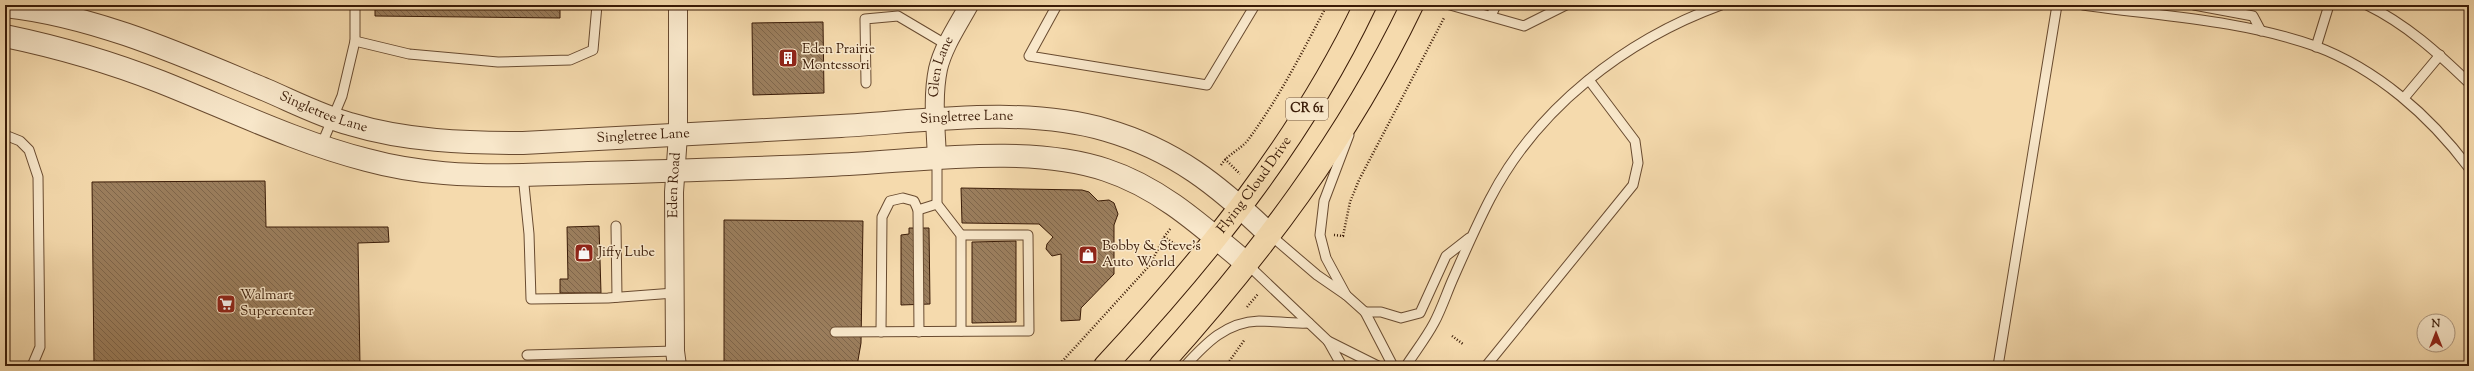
<svg xmlns="http://www.w3.org/2000/svg" width="2474" height="371" viewBox="0 0 2474 371" font-family="'Sorts Mill Goudy',serif">
<style>
.building{fill:url(#building-back-hatch);stroke:#3a1b07}
.lines{fill:none;stroke-linecap:round;stroke-linejoin:round}
.service-casing{stroke:#694b30;stroke-width:11}
.minor-casing{stroke:#694b30;stroke-width:20}
.tertiary-casing{stroke:#694b30;stroke-width:24}
.primary-casing{stroke:#3a1b07;stroke-width:24}
.path{stroke:#3a1b07;stroke-width:2.5;stroke-dasharray:1 2;stroke-linecap:butt}
.service{stroke:#f8e7ca;stroke-width:9}
.minor{stroke:#f8e7ca;stroke-width:18}
.tertiary{stroke:#f8e7ca;stroke-width:22}
.primary{stroke:#f5daad;stroke-width:22}
.labels{text-anchor:middle;dominant-baseline:central;stroke-width:3;stroke-linejoin:round;paint-order:stroke}
.shield{fill:#f8e7ca;stroke:#735842;stroke-width:1}
.shield-label{font-size:13px;font-weight:bold;fill:#3a1b07}
.poi-label{font-size:14px;fill:#3a1b07;stroke:#f8e7ca;text-anchor:start}
.street-label{font-size:14px;fill:#3a1b07;stroke:#f8e7ca}
</style>
<defs>
<pattern id="building-back-hatch" width="6" height="6" patternUnits="userSpaceOnUse"><rect width="6" height="6" fill="#9b7e5d"/><path d="M-1 5l2 2M0 0l6 6M5-1l2 2" fill="none" stroke="#7f664b"/></pattern>
</defs>
<rect width="100%" height="100%" fill="#f5daad"/>
<filter id="stains"><feTurbulence type="fractalNoise" baseFrequency=".005" numOctaves="4"/><feColorMatrix values="0 0 0 0 .2 0 0 0 0 .09 0 0 0 0 .02 0 0 0 .5 -.17"/></filter>
<radialGradient id="worn" r=".72"><stop offset=".6" stop-color="#630" stop-opacity="0"/><stop offset="1" stop-color="#630" stop-opacity=".3"/></radialGradient>
<g class="building">
<polygon points="375,5 560,5 560,18 375,16"/>
<polygon points="823,22 824,93 753,95 752,23"/>
<polygon points="265,181 266,227 388,227 389,242 358,243 360,366 94,366 92,182"/>
<polygon points="961,188 1082,190 1089,192 1098,201 1109,200 1114,203 1118,214 1114,225 1114,274 1081,308 1080,320 1061,321 1061,254 1052,256 1046,249 1047,244 1053,237 1039,224 962,223"/>
<polygon points="724,220 863,221 861,343 857,366 724,366"/>
<polygon points="599,226 601,293 560,293 560,279 568,279 567,227"/>
<polygon points="909,228 929,228 930,304 901,305 901,235 909,234"/>
<polygon points="1016,241 1016,322 972,323 972,242"/>
</g>
<g class="lines">
<g class="service-casing">
<g id="service">
<polyline points="1057,5 1029,56 1207,85 1255,5"/>
<polyline points="1450,5 1524,26 1566,5"/>
<path d="M2083,5C2160,16 2241,20 2315,46C2377,69 2430,116 2469,168"/>
<polyline points="2194,5 2253,16 2261,31"/>
<path d="M2367,5C2406,24 2438,53 2469,83"/>
<polyline points="1491,16 1496,5"/>
<polyline points="355,41 409,54 498,62 570,60 593,50 597,5"/>
<polyline points="2316,47 2329,5"/>
<polyline points="866,83 865,19 898,16 947,45"/>
<polyline points="2404,98 2440,55"/>
<polyline points="5,135 20,141 29,150 38,177 40,347 32,366"/>
<polyline points="321,146 342,96 355,41 355,5"/>
<polyline points="937,159 937,204 961,235 961,331"/>
<polyline points="523,175 529,234 531,299 608,298 674,293"/>
<polyline points="918,210 937,204"/>
<polyline points="616,226 617,297"/>
<polyline points="1269,234 1317,275 1346,295 1365,312 1393,366"/>
<polyline points="1247,264 1328,341 1378,366"/>
<polyline points="1346,295 1326,258 1320,235 1324,201 1349,135"/>
<polyline points="1365,312 1381,312 1401,318 1420,313 1446,256 1469,238"/>
<polyline points="835,332 1029,331 1028,235 961,235"/>
<polyline points="881,332 882,217 890,201 903,198 914,201 918,210 919,332"/>
<polyline points="1328,341 1342,366"/>
<polyline points="527,355 675,351"/>
<path d="M1185,366C1206,343 1226,322 1259,321C1276,321 1292,324 1309,323"/>
<path d="M1406,366C1415,352 1426,338 1434,323C1441,310 1446,295 1452,281C1464,254 1476,226 1490,199C1537,108 1625,40 1721,5"/>
<polyline points="1486,366 1633,185 1638,163 1635,141 1589,80"/>
<polyline points="1998,366 2057,5"/>
</g>
</g>
<g class="minor-casing">
<g id="minor">
<path id="s1" d="M937,159C936,130 932,98 938,69C943,47 958,25 969,5"/>
<path id="s2" d="M677,366L675,351L674,192L678,135V5"/>
</g>
</g>
<g class="tertiary-casing">
<g id="tertiary">
<path id="s3" d="M5,6C96,16 182,55 266,90C294,102 321,116 350,124C406,141 465,143 523,143C629,137 735,132 841,126C925,121 1024,106 1106,130C1175,150 1219,186 1269,234"/>
<path d="M5,36C58,47 110,62 161,82C229,109 296,142 367,160C418,174 470,176 523,175C625,172 728,170 830,165C914,162 1026,143 1106,170C1161,188 1203,227 1247,264"/>
</g>
</g>
<g class="primary-casing">
<g id="primary">
<path id="s4" d="M1105,366C1206,257 1301,140 1365,5"/>
<path d="M1160,366C1259,256 1348,139 1412,5"/>
</g>
</g>
<g class="path">
<polyline points="1225,159 1240,174"/>
<path d="M1221,165C1228,154 1240,150 1248,140C1279,98 1303,51 1327,5"/>
<polyline points="1334,235 1343,236 1350,202 1359,180 1444,18"/>
<polyline points="1164,237 1181,248"/>
<polyline points="1247,307 1258,294"/>
<polyline points="1452,336 1463,344"/>
<polyline points="1058,366 1150,265 1164,237 1171,228"/>
<polyline points="1226,366 1245,339"/>
</g>
<use href="#service" class="service"/>
<use href="#minor" class="minor"/>
<use href="#tertiary" class="tertiary"/>
<use href="#primary" class="primary"/>
</g>
<defs>
<g id="building-square" transform="scale(1)"><rect x="-9" y="-9" width="18" height="18" rx="4" fill="#8f2418" stroke="#f8e7ca"/><path d="M-4-6H4V6H1V3H-1V6H-4ZM-2.5-4.3h1.7v1.8h-1.7ZM.8-4.3h1.7v1.8H.8ZM-2.5-1h1.7V.8h-1.7ZM.8-1h1.7V.8H.8Z" fill="#fff"/></g>
<g id="shop-square" transform="scale(1)"><rect x="-9" y="-9" width="18" height="18" rx="4" fill="#8f2418" stroke="#f8e7ca"/><path d="M-5-2.5h2.3a2.7 3.5 0 0 1 5.4 0H5L5.5 6h-11ZM-1.5-2.5h3a1.5 2.3 0 0 0-3 0Z" fill="#fff"/></g>
<g id="supermarket-square" transform="scale(1)"><rect x="-9" y="-9" width="18" height="18" rx="4" fill="#8f2418" stroke="#f8e7ca"/><path d="M-6-5.5h2.5l.6 2H6L4.5 2H-2.5L-4.4-4H-6ZM-1.5 3.2a1.3 1.3 0 1 0 .1 0ZM3 3.2a1.3 1.3 0 1 0 .1 0Z" fill="#fff"/></g>
</defs>
<g fill-rule="evenodd">
<use href="#building-square" x="788" y="58"/>
<use href="#shop-square" x="584" y="253"/>
<use href="#shop-square" x="1088" y="255"/>
<use href="#supermarket-square" x="226" y="304"/>
</g>
<g class="labels">
<rect class="shield" x="1286" y="98" width="42" height="22" rx="3"/>
<g class="shield-label">
<text x="1307" y="109">CR 61</text>
</g>
<g class="poi-label">
<text x="802" y="50">Eden Prairie<tspan x="802" dy="16">Montessori</tspan></text>
<text x="1102" y="247">Bobby &amp; Steve's<tspan x="1102" dy="16">Auto World</tspan></text>
<text x="598" y="253">Jiffy Lube</text>
<text x="240" y="296">Walmart<tspan x="240" dy="16">Supercenter</tspan></text>
</g>
<g class="street-label">
<text stroke="none"><textPath href="#s1" startOffset="93">Glen Lane</textPath></text>
<text stroke="none"><textPath href="#s3" startOffset="337">Singletree Lane</textPath></text>
<text stroke="none"><textPath href="#s3" startOffset="985">Singletree Lane</textPath></text>
<text stroke="none"><textPath href="#s3" startOffset="661">Singletree Lane</textPath></text>
<text stroke="none"><textPath href="#s4" startOffset="235">Flying Cloud Drive</textPath></text>
<text stroke="none"><textPath href="#s2" startOffset="181">Eden Road</textPath></text>
</g>
</g>
<rect width="2474" height="371" fill="none" stroke="#f5daad" stroke-width="20"/>
<rect x="6" y="6" width="2462" height="359" fill="none" stroke="#3a1b07" stroke-width="2"/>
<rect x="10" y="10" width="2454" height="351" fill="none" stroke="#3a1b07"/>
<g transform="translate(2436 333)"><circle r="19" fill="#f8e7ca" stroke="#ac957c"/>
<path d="M0-3L7 15L0 10L-7 15Z" fill="#8f2418"/>
<text y="-6" font-size="11" font-weight="bold" text-anchor="middle" fill="#3a1b07">N</text>
</g>
<rect width="100%" height="100%" filter="url(#stains)"/>
<rect width="100%" height="100%" fill="url(#worn)"/>
</svg>
